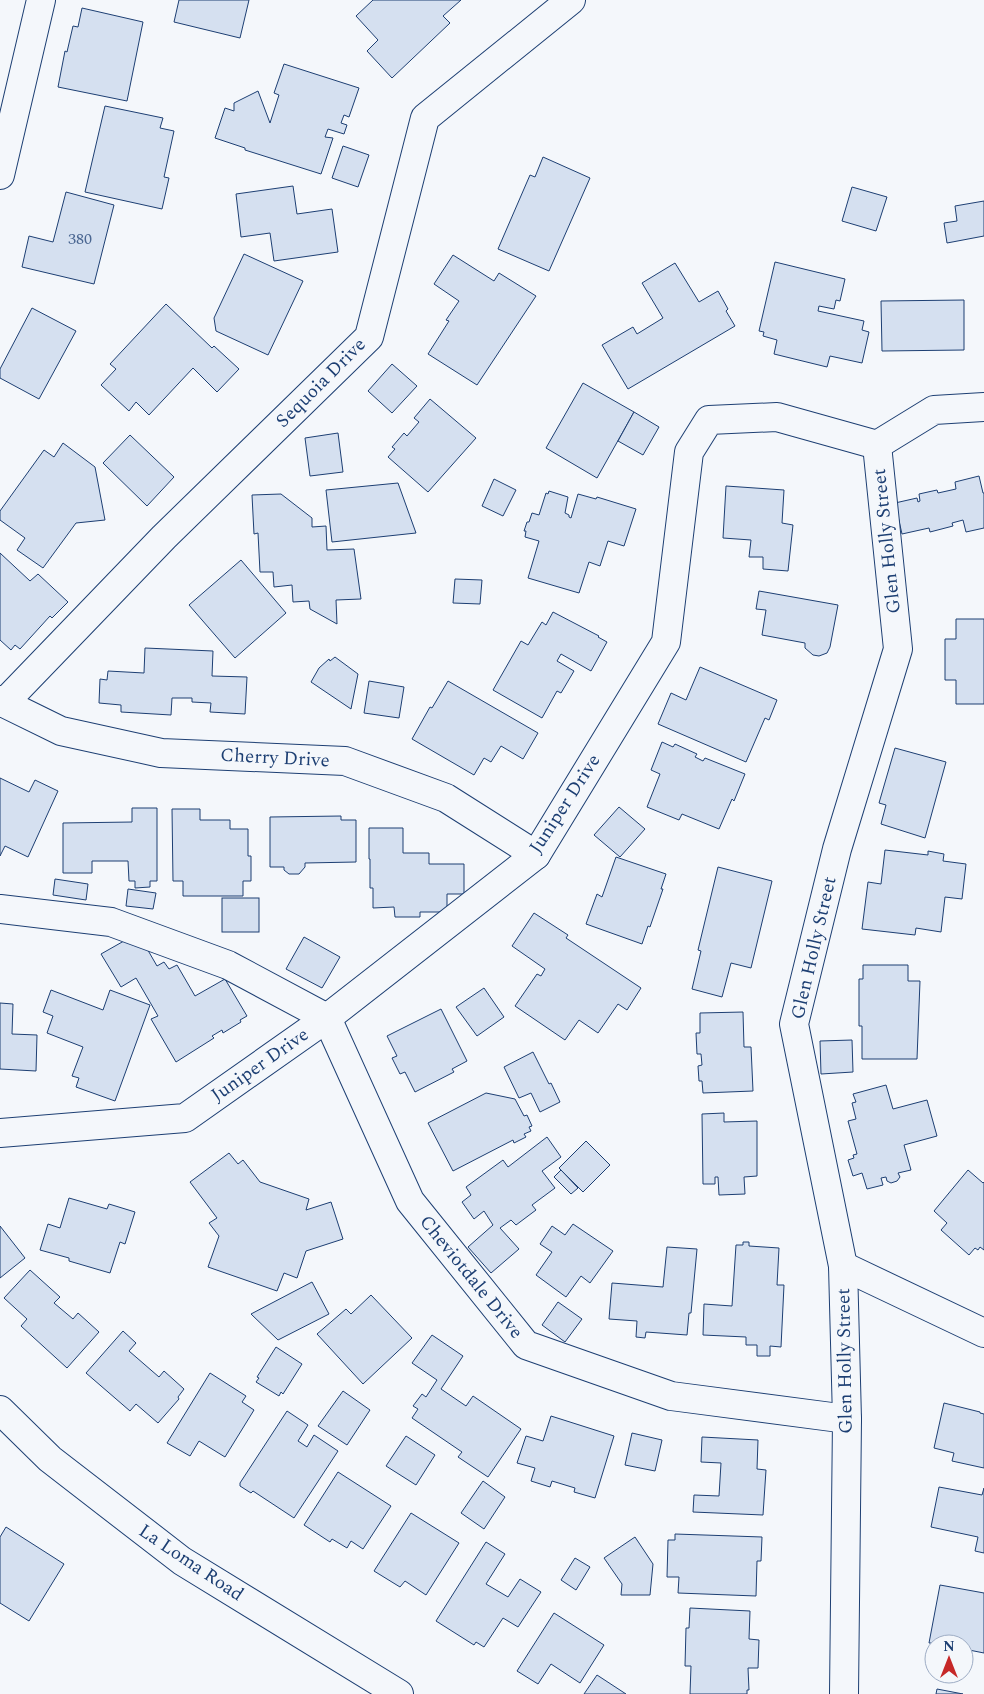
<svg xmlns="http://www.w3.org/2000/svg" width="984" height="1694" viewBox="0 0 984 1694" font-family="Spectral,serif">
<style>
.building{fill:#d5e0f0;stroke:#1d3f73}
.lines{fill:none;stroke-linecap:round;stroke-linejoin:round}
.minor-casing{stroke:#1d3f73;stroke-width:30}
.tertiary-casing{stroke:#1d3f73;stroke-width:30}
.minor{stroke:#f4f7fb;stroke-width:28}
.tertiary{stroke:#f4f7fb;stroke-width:28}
.labels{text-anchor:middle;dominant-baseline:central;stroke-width:4;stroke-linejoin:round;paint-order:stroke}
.number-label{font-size:16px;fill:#4b6792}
.street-label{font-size:19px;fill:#1d3f73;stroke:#f4f7fb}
</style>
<rect width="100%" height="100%" fill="#f4f7fb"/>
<g class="building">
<polygon points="179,0 249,0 240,38 174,22"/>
<polygon points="373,0 461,0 443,16 450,23 392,78 367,51 378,40 356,16"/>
<polygon points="82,8 143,22 127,101 58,87 65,51 67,52 73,26 78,27"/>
<polygon points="284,64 359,88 349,117 344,115 341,123 347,125 344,134 328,129 325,137 333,138 321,174 245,150 245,148 215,138 225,108 234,111 234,103 258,91 270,123 279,95 274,93"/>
<polygon points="105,106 163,118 160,128 174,131 164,177 169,178 162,209 85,192"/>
<polygon points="343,146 369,155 358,187 332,178"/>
<polygon points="543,157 590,178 549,271 498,249 530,175 535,177"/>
<polygon points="293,186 297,214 332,209 338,252 274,261 270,233 241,237 236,194"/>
<polygon points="852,187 887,197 876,231 842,221"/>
<polygon points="66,192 114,205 94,284 22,267 29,236 53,242"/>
<polygon points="984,201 984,236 947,243 944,223 957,221 955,206"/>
<polygon points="244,254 303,281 268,355 216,331 214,318"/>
<polygon points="453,255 494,281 499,273 536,296 477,385 428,354 449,321 446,320 459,301 434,284"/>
<polygon points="775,262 845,279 840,301 836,300 834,309 819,306 818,311 864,321 862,330 869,332 862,363 830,356 827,367 774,354 777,340 763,336 764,332 759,331"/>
<polygon points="675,263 699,302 718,291 728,309 726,311 735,326 628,389 602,345 633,327 637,334 663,318 642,283"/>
<polygon points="964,300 964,350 882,351 881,301"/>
<polygon points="166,304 212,348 214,346 239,369 217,392 193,368 149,415 136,402 129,411 101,385 116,369 110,364"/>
<polygon points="32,308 76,331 39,399 0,378 0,369"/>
<polygon points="392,364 417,386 392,413 368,391"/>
<polygon points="583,383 634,412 597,478 546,448"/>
<polygon points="430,399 476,438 428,492 388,457 395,449 392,447 404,433 407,436 419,422 414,418"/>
<polygon points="634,412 659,427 643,455 618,441"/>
<polygon points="338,433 343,472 310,476 305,438"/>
<polygon points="130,435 174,477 147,506 103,463"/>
<polygon points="63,443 95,467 105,520 76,523 43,568 17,550 25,538 0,520 0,511 44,450 54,457"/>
<polygon points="979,476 983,493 984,493 984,528 966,532 963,520 952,523 953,526 930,532 929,528 902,534 895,503 917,498 918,502 920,501 919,494 937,490 938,493 956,489 955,482"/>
<polygon points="494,479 516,490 503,516 482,506"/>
<polygon points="398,483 416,533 332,542 326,490"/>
<polygon points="726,486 784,490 782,523 793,525 788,571 763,569 763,557 749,557 751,540 723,538"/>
<polygon points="549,491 568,497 565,513 569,515 569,517 571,518 578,494 596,499 597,497 636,509 624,546 608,541 600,566 589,562 579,593 528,578 539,541 525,537 526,531 524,531 527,522 529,522 532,513 539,515 546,493 548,494"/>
<polygon points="281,494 312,518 312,527 326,526 327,550 354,549 361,599 336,600 337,624 310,609 309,601 293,602 292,585 274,587 273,572 260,572 258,533 254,534 252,495"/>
<polygon points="0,553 30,581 38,574 68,602 52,618 50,616 20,649 15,645 11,650 0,640"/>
<polygon points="241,560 286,613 235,658 189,605"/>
<polygon points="455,579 482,580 480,604 453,603"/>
<polygon points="759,591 838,605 830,647 827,653 819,656 813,655 805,648 805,643 762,635 766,610 756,609"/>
<polygon points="553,612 599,636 598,637 607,642 591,671 561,654 557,661 574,671 561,693 557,691 542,718 493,690 521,641 528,645 542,622 546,625"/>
<polygon points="956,619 984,619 984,704 956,704 956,680 945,680 945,639 956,639"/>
<polygon points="145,648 213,651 212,676 247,677 245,714 210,712 211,703 192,702 192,698 172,698 171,715 121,712 121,705 99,703 100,679 107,680 108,671 144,673"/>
<polygon points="335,657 358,674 351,709 311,682 319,668 329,659 330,661"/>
<polygon points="700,667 777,700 769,720 765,718 746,762 658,724 671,693 686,700"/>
<polygon points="369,681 404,687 399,718 364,713"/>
<polygon points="448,681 538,733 523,759 501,746 491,762 484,758 474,775 412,739 430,707 432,708"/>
<polygon points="662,742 673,747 675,744 697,754 695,757 703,761 705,758 745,774 734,801 732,799 719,829 682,814 679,820 647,807 660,774 651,770"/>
<polygon points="895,748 946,762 925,838 881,824 886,805 879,803"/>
<polygon points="0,778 29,792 35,780 58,791 28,857 5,846 0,856"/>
<polygon points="619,807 645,829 620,857 594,835"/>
<polygon points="132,808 157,808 157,881 150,881 150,887 135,888 135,881 129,881 128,861 92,861 92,873 63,873 63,823 132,822"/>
<polygon points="172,809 200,809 200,820 230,820 230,829 248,829 248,856 251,856 251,881 243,881 243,896 183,896 183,881 173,881"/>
<polygon points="341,816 341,820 356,820 356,862 305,863 305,867 299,874 289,874 284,870 284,867 270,867 270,817"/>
<polygon points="369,828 403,828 403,853 429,853 429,864 464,864 464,894 447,894 447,912 420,912 420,917 395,917 394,907 373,908 373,888 370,888 370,859 369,859"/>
<polygon points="885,850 928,855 928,851 944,854 943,861 966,864 962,899 945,897 941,932 916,928 915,935 862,929 868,882 881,884"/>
<polygon points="616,857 666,874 661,889 663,889 650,927 648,926 642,944 586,924 597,894 602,897"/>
<polygon points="718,867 772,881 751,968 731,963 722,997 692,989 701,951 698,950"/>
<polygon points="55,879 88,884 86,900 53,895"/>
<polygon points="128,889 156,893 153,909 126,906"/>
<rect x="222" y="898" width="37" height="34"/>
<polygon points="534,913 568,935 566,938 641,988 627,1010 618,1004 598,1033 579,1020 565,1040 515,1006 537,974 541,976 545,969 512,946"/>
<polygon points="138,933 157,966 164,962 169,969 177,965 195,996 225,979 247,1016 240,1020 241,1022 223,1033 222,1030 212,1036 214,1038 176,1062 151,1019 158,1016 136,978 121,987 101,954"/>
<polygon points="304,937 340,957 322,988 286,969"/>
<polygon points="863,965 908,965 908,981 920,981 917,1059 862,1059 862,1026 859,1026 859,979 863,979"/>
<polygon points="484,988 504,1017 477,1036 456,1007"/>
<polygon points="51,990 103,1010 110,990 150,1005 115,1101 76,1087 79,1078 72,1076 83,1047 47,1033 53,1016 43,1012"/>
<polygon points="0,1003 13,1004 12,1034 37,1035 36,1071 0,1069"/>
<polygon points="441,1009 467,1061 452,1069 454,1072 415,1092 405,1072 400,1074 392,1058 397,1056 387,1036"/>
<polygon points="743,1012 744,1047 751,1047 753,1091 703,1093 702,1081 699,1081 698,1066 702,1065 701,1054 697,1054 696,1033 700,1033 700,1013"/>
<polygon points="852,1040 853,1072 821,1074 820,1041"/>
<polygon points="533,1052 549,1084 551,1083 560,1102 540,1112 531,1093 519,1098 504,1067"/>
<polygon points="886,1085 893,1109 927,1100 937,1136 904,1145 911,1170 898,1173 900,1177 897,1181 891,1183 887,1181 886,1177 881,1178 883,1185 867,1189 862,1173 853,1176 848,1160 854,1158 853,1155 857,1154 848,1121 856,1119 852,1103 856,1102 853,1094"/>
<polygon points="486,1093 515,1099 524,1116 527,1115 532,1126 529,1127 531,1131 524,1134 526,1137 514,1143 513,1140 453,1171 428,1123"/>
<polygon points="724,1113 724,1122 757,1121 757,1176 744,1177 745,1194 719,1195 718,1177 715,1177 715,1184 703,1184 702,1114"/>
<polygon points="547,1137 561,1157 542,1171 555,1188 532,1205 536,1210 516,1225 511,1220 500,1228 519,1249 491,1273 468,1247 493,1225 484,1211 474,1219 462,1202 471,1195 466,1187 503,1160 508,1167"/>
<polygon points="586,1141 610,1165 583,1192 559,1168"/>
<polygon points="229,1153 238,1164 243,1160 260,1182 309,1199 306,1210 331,1202 343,1239 306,1251 297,1278 284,1273 277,1291 208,1267 219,1236 209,1223 217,1218 190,1182"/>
<polygon points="561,1170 578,1188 571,1194 554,1177"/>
<polygon points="968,1170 983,1183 984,1182 984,1250 980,1247 978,1250 975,1248 969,1255 941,1230 947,1223 934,1211"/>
<polygon points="69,1198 107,1209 109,1204 135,1212 125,1244 120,1242 110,1273 69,1261 69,1258 40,1250 48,1224 60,1228"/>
<polygon points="573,1224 613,1251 590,1283 581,1276 566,1297 536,1275 552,1252 540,1244 552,1226 565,1235"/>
<polygon points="0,1226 25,1258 0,1278"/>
<polygon points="743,1242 749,1242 749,1246 779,1248 777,1285 784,1285 781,1347 770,1346 770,1356 757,1356 757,1345 746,1345 746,1337 703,1335 704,1304 732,1306 736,1245 743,1245"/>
<polygon points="667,1247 697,1249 691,1313 689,1313 687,1335 646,1332 645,1338 636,1337 637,1321 609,1319 612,1283 663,1287"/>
<polygon points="30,1270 60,1297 54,1303 73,1319 78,1313 99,1332 67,1368 21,1326 27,1319 4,1298"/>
<polygon points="312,1282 329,1314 278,1340 251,1314"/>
<polygon points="371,1295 412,1338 363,1384 317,1334 346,1309 351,1314"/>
<polygon points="558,1302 582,1319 565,1342 542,1325"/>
<polygon points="123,1331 136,1343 129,1351 159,1377 164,1371 184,1389 178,1397 179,1399 158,1423 136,1404 130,1411 86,1373"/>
<polygon points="432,1335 463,1356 441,1389 466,1406 473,1396 521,1429 488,1477 458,1457 462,1452 412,1418 418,1409 413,1406 422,1394 426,1397 437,1380 412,1363"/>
<polygon points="276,1347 302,1364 283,1394 281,1392 279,1396 256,1382 259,1378 257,1377"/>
<polygon points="210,1373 246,1396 242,1402 254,1410 225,1457 199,1441 190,1456 167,1443"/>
<polygon points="343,1391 370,1410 347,1445 318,1426"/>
<polygon points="944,1403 980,1412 980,1413 984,1414 984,1468 952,1461 954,1453 934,1448"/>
<polygon points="287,1411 308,1425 298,1441 307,1447 314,1435 338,1451 294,1518 253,1491 251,1493 240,1486 240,1483"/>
<polygon points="551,1416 614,1436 595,1498 574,1492 575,1488 552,1481 550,1487 531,1481 535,1468 517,1463 526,1436 543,1441"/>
<polygon points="632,1433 662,1440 655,1471 625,1465"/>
<polygon points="406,1436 435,1455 416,1485 386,1466"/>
<polygon points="702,1437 758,1440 757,1469 766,1470 763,1515 693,1512 694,1495 719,1496 721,1463 701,1462"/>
<polygon points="338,1472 391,1506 363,1549 351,1541 347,1548 332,1539 330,1542 304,1525"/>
<polygon points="483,1481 505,1497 484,1529 461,1513"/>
<polygon points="939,1487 982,1495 984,1488 984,1553 975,1551 978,1537 931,1527"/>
<polygon points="411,1513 459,1543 426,1595 405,1581 400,1587 374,1571"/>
<polygon points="6,1527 64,1564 29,1621 0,1603 0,1537"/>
<polygon points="675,1534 762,1537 761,1561 757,1561 756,1596 678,1593 679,1577 667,1577 668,1540 675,1540"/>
<polygon points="635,1537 653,1564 650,1595 621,1595 622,1584 604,1558"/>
<polygon points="486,1542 505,1554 486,1584 508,1597 520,1579 541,1592 518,1627 503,1618 484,1647 476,1642 474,1645 436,1621"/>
<polygon points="575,1558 590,1567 576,1590 561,1580"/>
<polygon points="940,1585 984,1593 984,1653 964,1649 964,1644 929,1643"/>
<polygon points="690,1608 750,1611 749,1639 759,1640 758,1668 748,1668 749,1690 747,1690 747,1694 690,1694 691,1666 685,1666 686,1628 689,1628"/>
<polygon points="554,1613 604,1645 580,1683 551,1664 538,1684 517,1671"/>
<polygon points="597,1675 626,1694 584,1694"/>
<polygon points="937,1689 963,1694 936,1694"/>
</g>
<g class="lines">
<g class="minor-casing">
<g id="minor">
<polyline points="0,175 41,0"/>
<polyline points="877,445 934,410 984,407"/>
<polyline points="0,700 4,703 61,731 161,753 345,761 446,798 536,855"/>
<polyline points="4,703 164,537 369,337 425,118 571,0"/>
<polyline points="0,909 111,922 228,965 327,1018 410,1201 526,1345 671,1396 847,1419"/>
<polyline points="0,1133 185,1118 327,1018 536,855 666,642 689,452 709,420 777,417 877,445"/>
<polyline points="843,1266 984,1333"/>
<polyline points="844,1694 847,1419 843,1266 794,1024 837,849 898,649 877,445"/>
</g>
</g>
<g class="tertiary-casing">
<polyline id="tertiary" points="0,1410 50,1459 182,1561 399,1694"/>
</g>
<use href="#minor" class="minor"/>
<use href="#tertiary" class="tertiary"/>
</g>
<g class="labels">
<g class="number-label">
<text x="80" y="239">380</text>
</g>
<g class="street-label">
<text transform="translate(321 383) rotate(-45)">Sequoia Drive</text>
<text transform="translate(887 541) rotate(-96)">Glen Holly Street</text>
<text transform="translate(275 758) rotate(3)">Cherry Drive</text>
<text transform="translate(565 804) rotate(-57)">Juniper Drive</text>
<text transform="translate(814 948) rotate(-77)">Glen Holly Street</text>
<text transform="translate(260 1065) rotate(-35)">Juniper Drive</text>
<text transform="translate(471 1277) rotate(51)">Cheviotdale Drive</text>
<text transform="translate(845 1361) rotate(-91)">Glen Holly Street</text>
<text transform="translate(191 1563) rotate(34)">La Loma Road</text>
</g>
</g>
<g transform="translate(949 1659)"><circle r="24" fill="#f4f7fb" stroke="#9eadc5"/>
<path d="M0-4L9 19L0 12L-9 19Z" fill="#c62828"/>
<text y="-8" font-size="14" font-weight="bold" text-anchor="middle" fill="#1d3f73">N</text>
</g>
</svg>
